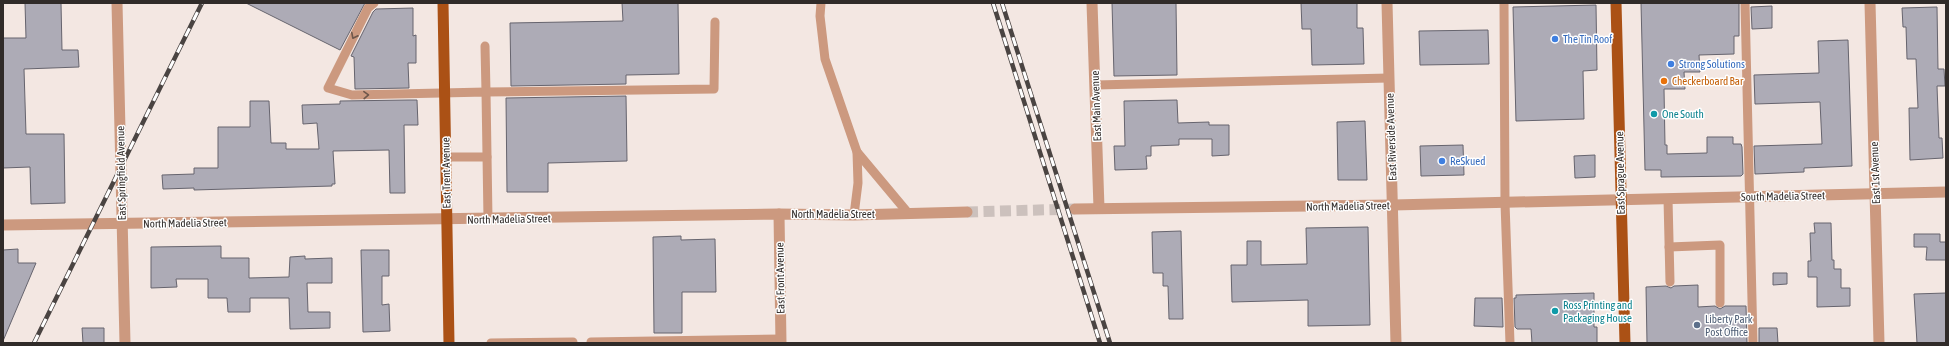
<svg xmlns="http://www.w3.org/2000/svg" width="1949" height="346" viewBox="0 0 1949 346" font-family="'Asap Condensed',sans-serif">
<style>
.building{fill:#adabb6;stroke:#66646e}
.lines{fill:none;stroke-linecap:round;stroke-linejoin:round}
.minor-tunnel{stroke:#ccc1bd;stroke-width:11;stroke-dasharray:11 5.5;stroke-linecap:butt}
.service{stroke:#cc997f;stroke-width:9}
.minor{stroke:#cc997f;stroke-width:11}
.primary{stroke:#ab5115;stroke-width:11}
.rail-casing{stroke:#4a4442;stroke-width:4.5}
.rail{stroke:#fff;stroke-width:3;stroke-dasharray:9;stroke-linecap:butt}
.oneway{stroke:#6e574b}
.shop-dot{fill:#3f7fe0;stroke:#fff;stroke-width:1.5}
.food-dot{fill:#e8710a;stroke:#fff;stroke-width:1.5}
.culture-dot{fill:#0f9aa8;stroke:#fff;stroke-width:1.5}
.service-dot{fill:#5c6f8a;stroke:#fff;stroke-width:1.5}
.labels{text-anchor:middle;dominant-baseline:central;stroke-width:3;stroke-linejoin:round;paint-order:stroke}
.shop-label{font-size:11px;fill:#366cbe;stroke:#fff;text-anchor:start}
.food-label{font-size:11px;fill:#c56008;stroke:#fff;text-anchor:start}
.street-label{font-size:11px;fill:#302b29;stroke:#fff}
.culture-label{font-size:11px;fill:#0d838f;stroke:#fff;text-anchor:start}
.service-label{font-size:11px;fill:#4e5e75;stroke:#fff;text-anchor:start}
</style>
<rect width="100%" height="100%" fill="#f3e7e2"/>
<g class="building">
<polygon points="25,3 61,3 62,50 78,50 79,67 24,69 26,134 64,134 65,203 31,204 30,167 3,168 3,38 26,38"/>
<polygon points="246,3 365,3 340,50"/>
<polygon points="622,3 678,3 679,74 626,75 626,84 511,86 510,23 623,21"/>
<polygon points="1112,3 1176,3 1177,75 1114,76"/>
<polygon points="1301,3 1357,3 1357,28 1363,28 1364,64 1312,65 1311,29 1302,29"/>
<polygon points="1641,3 1739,3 1739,36 1734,36 1734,54 1699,55 1700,72 1684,72 1685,89 1664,89 1665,145 1667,145 1667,154 1707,153 1707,137 1733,137 1733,144 1741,144 1742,147 1743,174 1741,176 1661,177 1661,170 1645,170"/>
<polygon points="1596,5 1597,70 1583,71 1584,119 1516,121 1513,7"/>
<polygon points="1772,6 1772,28 1752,29 1751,7"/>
<polygon points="1937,7 1938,69 1944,69 1945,86 1937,86 1939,138 1942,138 1943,158 1910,160 1909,108 1918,108 1916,59 1907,59 1906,27 1903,27 1902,8"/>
<polygon points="413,8 413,36 416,35 416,63 408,63 409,88 355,89 354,57 351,56 373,12 376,9"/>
<polygon points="1488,30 1489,64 1420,65 1419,31"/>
<polygon points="1848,40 1852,166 1804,168 1804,172 1755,174 1754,146 1822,144 1820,102 1755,104 1754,75 1819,73 1818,41"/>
<polygon points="626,96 627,161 548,163 548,192 507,192 506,98"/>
<polygon points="409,100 417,100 418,125 404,125 405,193 390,193 389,150 333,151 335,184 332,184 332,186 194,190 194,188 163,189 162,175 194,174 194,168 218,168 218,127 250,127 250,101 269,101 271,143 286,143 286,149 319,149 317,123 303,124 302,105 340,104 340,101"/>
<polygon points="1177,100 1178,123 1209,122 1209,125 1229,125 1229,155 1212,156 1212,139 1179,139 1179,145 1151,146 1151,156 1146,156 1147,169 1115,170 1114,146 1125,146 1124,101"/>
<polygon points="1365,121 1367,180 1338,180 1337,122"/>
<polygon points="1463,145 1464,175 1421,176 1420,146"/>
<polygon points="1595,155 1595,177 1575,178 1574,156"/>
<polygon points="1814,223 1831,223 1832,260 1834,260 1834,269 1841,269 1841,288 1850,288 1850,306 1817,307 1817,277 1808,277 1808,261 1811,261 1810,233 1815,233"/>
<polygon points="1368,227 1370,325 1308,326 1308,300 1232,302 1231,265 1247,265 1247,241 1261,241 1261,265 1307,264 1306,228"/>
<polygon points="1181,231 1183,319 1169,319 1168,286 1163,286 1163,273 1153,273 1152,232"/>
<polygon points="1914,234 1940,234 1940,242 1946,242 1946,260 1926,260 1927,247 1914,247"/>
<polygon points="681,236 681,240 715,239 716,292 682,292 682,333 654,333 653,237"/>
<polygon points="221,246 221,258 249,258 249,278 289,277 290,257 305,256 305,259 332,258 332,283 307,283 308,312 330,312 330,328 290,329 289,298 250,298 250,312 228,312 227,298 208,298 208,279 176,279 177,287 151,288 151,247"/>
<polygon points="18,249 18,263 36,263 3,341 3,250"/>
<polygon points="361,250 389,250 389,276 382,276 382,305 389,304 390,331 363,332"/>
<polygon points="1773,273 1787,273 1787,284 1773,285"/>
<polygon points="1698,285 1698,307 1715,306 1720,309 1725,306 1746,306 1747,343 1647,343 1646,287 1666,286 1671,288 1674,286"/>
<polygon points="1594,293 1594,327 1597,327 1597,343 1532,343 1531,329 1517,329 1515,327 1514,298 1516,298 1516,295"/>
<polygon points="1946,293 1946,343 1917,343 1914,294"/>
<polygon points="1475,298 1502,298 1503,327 1474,326"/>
<polygon points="82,328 104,328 104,343 83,343"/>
<polygon points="1759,328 1777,328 1778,343 1759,343"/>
</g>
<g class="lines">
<polyline class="minor-tunnel" points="967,212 1075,209"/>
<g class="service">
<polyline points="374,3 368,8 328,88 352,95 486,92 488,219"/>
<polyline points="821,3 820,16 825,59 857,152 858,183 854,215"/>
<polyline points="1504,3 1505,203 1510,343"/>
<polyline points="1745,3 1753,343"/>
<polyline points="485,46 486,92 714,89 715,22"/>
<polyline points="1096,85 1389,78"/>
<polyline points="857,152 908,213"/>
<polyline points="446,157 487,157"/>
<polyline points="1668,199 1670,282"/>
<polyline points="1669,247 1720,245 1720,303"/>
<polyline points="591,342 781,339"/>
<polyline points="491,343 573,342"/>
</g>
<g class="minor">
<polyline points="117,3 125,343"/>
<polyline points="1092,3 1099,208"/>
<polyline points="1387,3 1396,343"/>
<polyline points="1870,3 1879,343"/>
<polyline points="1075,209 1393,205 1946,192"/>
<polyline points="779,214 781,343"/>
<polyline points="3,225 779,214 854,215 967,212"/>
</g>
<g class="primary">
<polyline points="443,3 449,343"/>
<polyline points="1616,3 1625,343"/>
</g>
<g class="rail-casing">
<g id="rail">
<polyline points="993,3 1100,343"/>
<polyline points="1002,3 1110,343"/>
<polyline points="34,343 202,3"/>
</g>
</g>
<use href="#rail" class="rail"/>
</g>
<defs><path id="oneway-chevron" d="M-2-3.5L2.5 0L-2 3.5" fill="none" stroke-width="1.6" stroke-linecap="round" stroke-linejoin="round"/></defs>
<g class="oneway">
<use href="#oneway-chevron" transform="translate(354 36) rotate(117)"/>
<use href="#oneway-chevron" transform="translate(366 95) rotate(-2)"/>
</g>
<g class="shop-dot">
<circle cx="1555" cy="39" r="4"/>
<circle cx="1671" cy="64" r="4"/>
<circle cx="1442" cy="161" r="4"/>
</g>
<circle class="food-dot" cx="1664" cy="81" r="4"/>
<g class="culture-dot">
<circle cx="1654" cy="114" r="4"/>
<circle cx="1555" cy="311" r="4"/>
</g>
<circle class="service-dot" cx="1697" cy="325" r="4"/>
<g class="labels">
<g class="shop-label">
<text x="1563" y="39">The Tin Roof</text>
<text x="1679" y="64">Strong Solutions</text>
<text x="1450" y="161">ReSkued</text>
</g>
<g class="food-label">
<text x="1672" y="81">Checkerboard Bar</text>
</g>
<g class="street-label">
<text transform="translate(1096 106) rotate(-92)">East Main Avenue</text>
<text transform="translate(1391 137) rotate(-92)">East Riverside Avenue</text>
<text transform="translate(121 173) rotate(-91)">East Springfield Avenue</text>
<text transform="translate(446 173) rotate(-91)">East Trent Avenue</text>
<text transform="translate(1620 173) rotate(-91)">East Sprague Avenue</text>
<text transform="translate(1875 173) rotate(-92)">East 1st Avenue</text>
<text transform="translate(1783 196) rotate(-1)">South Madelia Street</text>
<text transform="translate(1348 206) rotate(-1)">North Madelia Street</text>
<text x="833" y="214">North Madelia Street</text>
<text transform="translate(509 219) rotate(-1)">North Madelia Street</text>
<text transform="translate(185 223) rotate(-1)">North Madelia Street</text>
<text transform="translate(780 278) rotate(-91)">East Front Avenue</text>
</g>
<g class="culture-label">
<text x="1662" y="114">One South</text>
<text x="1563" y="305">Ross Printing and<tspan x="1563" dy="13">Packaging House</tspan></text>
</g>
<g class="service-label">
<text x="1705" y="319">Liberty Park<tspan x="1705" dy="13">Post Office</tspan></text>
</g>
</g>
<rect width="1949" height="346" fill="none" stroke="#302b29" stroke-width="8"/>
</svg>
